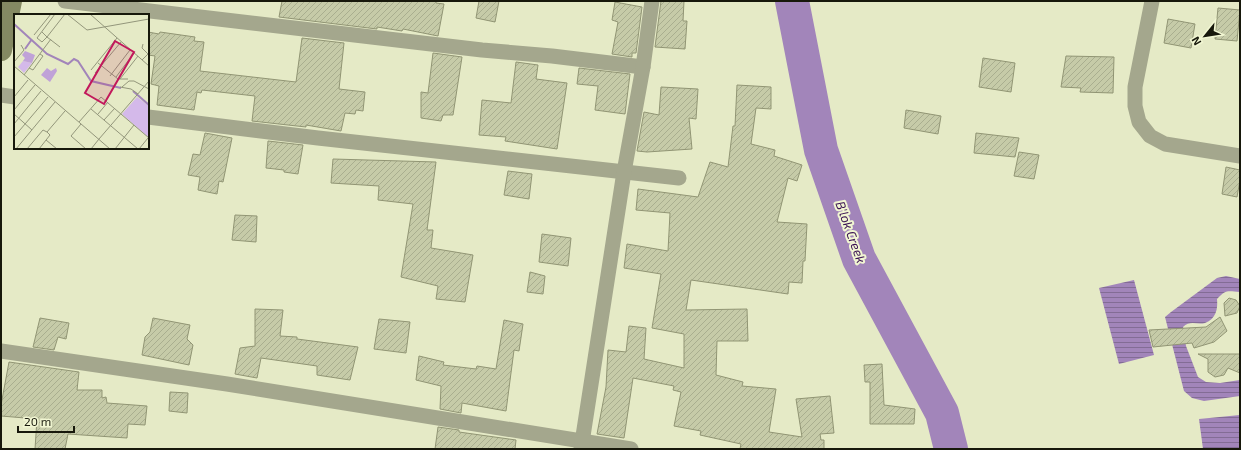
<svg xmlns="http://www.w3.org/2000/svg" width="1241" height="450" viewBox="0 0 1241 450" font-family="'Exo 2',sans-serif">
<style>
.water{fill:url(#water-rules)}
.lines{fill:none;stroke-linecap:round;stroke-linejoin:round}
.river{stroke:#a285ba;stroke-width:34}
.building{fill:url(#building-hatch);stroke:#919574}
.street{stroke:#a4a78d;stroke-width:15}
.secondary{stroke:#848962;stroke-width:22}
.labels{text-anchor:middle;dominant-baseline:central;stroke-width:4;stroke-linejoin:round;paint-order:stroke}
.water-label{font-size:13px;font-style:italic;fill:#3a1253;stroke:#f2f7d3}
.inset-river{fill:none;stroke:#a285ba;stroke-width:2}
.inset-road{fill:none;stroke:#93967b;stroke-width:1}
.view{fill:#c2185b;fill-opacity:0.15;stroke:#c2185b;stroke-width:2}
.inset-edge{fill:none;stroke:#17180b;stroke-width:2}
</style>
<defs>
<pattern id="water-rules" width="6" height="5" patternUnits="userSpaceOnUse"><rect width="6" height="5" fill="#a285ba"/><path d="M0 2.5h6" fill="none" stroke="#836c95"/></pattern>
<pattern id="building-hatch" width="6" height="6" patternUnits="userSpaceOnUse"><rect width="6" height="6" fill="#c6cba8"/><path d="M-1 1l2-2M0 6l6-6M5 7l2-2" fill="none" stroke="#a9ae8f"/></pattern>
</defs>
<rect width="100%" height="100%" fill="#e5eac6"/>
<g class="water">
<path d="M1226,276L1240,279V292C1228,291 1226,289 1217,299C1218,309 1216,319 1205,323C1197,325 1190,320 1183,327L1186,346L1198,377L1206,382L1220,383L1240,380V396L1204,401L1192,398L1184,391L1165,317L1171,312L1217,278Z"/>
<polygon points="1134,280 1154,355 1119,364 1099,288"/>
<polygon points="1240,415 1240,449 1203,449 1199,419"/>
</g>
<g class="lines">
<polyline class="river" points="792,1 821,150 859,259 942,413 951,449"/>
</g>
<g class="building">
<polygon points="282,1 436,1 436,3 444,4 438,36 403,29 402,31 377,27 377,29 279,17"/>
<polygon points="479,1 499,1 495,22 476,18"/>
<polygon points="661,1 684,1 683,21 687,21 685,49 655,47"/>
<polygon points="615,2 642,7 636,53 632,53 632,57 612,54 618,22 612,20"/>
<polygon points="1218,8 1240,10 1237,41 1215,39"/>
<polygon points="1168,19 1195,24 1191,48 1164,43"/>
<polygon points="148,32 159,34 160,32 195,37 194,41 204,42 200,71 296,82 302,38 344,43 339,89 365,92 363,111 356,110 355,114 345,113 341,131 306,125 306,127 252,121 255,96 202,90 201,93 197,92 194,110 157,105 159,86 151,84 155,56 148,55"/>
<polygon points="433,53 462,57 453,115 443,115 441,121 421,118 421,92 428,93"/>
<polygon points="1066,56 1114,57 1113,93 1080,92 1081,88 1061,87"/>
<polygon points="983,58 1015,63 1011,92 979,87"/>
<polygon points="516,62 538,65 536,79 567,83 557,149 505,141 506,137 479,135 482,100 511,103"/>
<polygon points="579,68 630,74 625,114 595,110 598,86 577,84"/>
<polygon points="737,85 771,87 771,109 756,108 751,144 775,150 774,156 802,165 797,181 788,178 777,222 807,224 805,261 803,261 802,283 789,282 788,294 691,280 686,310 747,309 748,341 717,341 716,375 743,382 742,386 776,389 769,432 802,437 796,399 830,396 834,433 820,434 821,440 824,440 824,449 740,449 741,444 700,435 701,431 674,426 681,392 673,390 674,386 633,378 624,438 597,434 606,387 608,350 626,352 629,326 646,328 644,359 684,368 684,334 652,328 661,274 624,268 627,244 668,251 670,213 636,210 638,189 698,197 710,162 728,167 733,126 735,126"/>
<polygon points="661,87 698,89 696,119 689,118 692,149 647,152 637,151 644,112 659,115"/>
<polygon points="906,110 941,116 938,134 904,128"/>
<polygon points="205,133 232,138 223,182 219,181 217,194 198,190 200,177 188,175 193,154 200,155"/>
<polygon points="976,133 1019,138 1015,157 974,153"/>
<polygon points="268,141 303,145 298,174 284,172 284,170 266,168"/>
<polygon points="1019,152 1039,155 1034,179 1014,176"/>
<polygon points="333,159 436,162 427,230 433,230 431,248 473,255 465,302 436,299 438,286 401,277 413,204 378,200 379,186 331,183"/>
<polygon points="1226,167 1240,170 1240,180 1237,197 1222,194"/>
<polygon points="508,171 532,174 529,199 504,195"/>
<polygon points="235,215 257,216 256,242 232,240"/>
<polygon points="542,234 571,238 568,266 539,262"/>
<polygon points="530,272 545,276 543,294 527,292"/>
<polygon points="1229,298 1236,300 1240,306 1237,313 1225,316 1224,303"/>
<polygon points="255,309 283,310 280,336 297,337 297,339 358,347 350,380 317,375 317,366 261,358 257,378 235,374 240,348 255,346"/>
<polygon points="1220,317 1227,331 1214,342 1194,348 1192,343 1153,347 1149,330 1206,327"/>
<polygon points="40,318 69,323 66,339 58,337 54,350 33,347"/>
<polygon points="153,318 190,325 187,339 193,345 189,365 142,355 145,337 150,332"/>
<polygon points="379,319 410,322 406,353 374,349"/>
<polygon points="504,320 523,324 519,351 514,350 506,411 462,403 461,413 440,409 441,386 416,380 419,356 444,362 443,365 476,369 477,366 496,369"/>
<polygon points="1198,354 1240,354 1240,373 1228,368 1224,375 1215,377 1208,372 1208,359"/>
<polygon points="9,362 79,372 77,390 102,390 102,398 106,397 107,403 147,406 145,425 128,424 127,438 68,434 65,449 35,449 37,419 1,416 1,405"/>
<polygon points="882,364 884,405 915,409 914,424 870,424 870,382 865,382 864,365"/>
<polygon points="170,392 188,393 187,413 169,411"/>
<polygon points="438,427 459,430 459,432 516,440 515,449 435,449"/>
</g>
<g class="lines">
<g class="street">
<polyline points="65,1 482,50 552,56 643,67"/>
<polyline points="1152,1 1135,87 1135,106 1139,122 1150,136 1165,144 1240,156"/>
<polyline points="1,95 15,97"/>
<polyline points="148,117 318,138 679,178"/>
<polyline points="1,351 227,384 631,449"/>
<polyline points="581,449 624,172 643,67 652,1"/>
</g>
<polyline class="secondary" points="1,50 11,1"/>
</g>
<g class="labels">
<g class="water-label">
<text transform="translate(851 232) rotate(70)">B'lok Creek</text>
</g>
</g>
<g transform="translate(14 14)">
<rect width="135" height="135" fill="#e5eac6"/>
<path d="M9,47L18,49L10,59L4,53ZM123,83L135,92L134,123L108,100Z" fill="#d4b9ea"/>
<path d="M11,37L21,41L18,49L9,47L11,44L8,41ZM33,54L37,57L42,54L43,57L36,68L27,61Z" fill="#c0a2d8"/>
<path class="inset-river" d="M0,10L33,40L54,50L60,45L64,47L77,67L107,74M11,35L18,25M119,77L135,91"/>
<path class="inset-road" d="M53,0L73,16L135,5M76,0L135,52M28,18L33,23L28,28L23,24L41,0M20,21L37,0M46,33L33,23L51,0M128,46L134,40L128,34L129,30M0,48L10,36L7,31M84,49L104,65H114M0,52L96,135M15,54L19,56L29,42L26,40M77,56L103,24M81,59L107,28M10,61L37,25M96,62L116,36M102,63L120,39M106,65L124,42M106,73L117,75L124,80M108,73L115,67H120L135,75M0,83L14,66M77,95L124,135M0,96L21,71M0,100L18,116M84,100L94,88M90,106L101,94M65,108L87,83L135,124M0,110L27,77M67,110L57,122L72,135M33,118L51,97M0,123L34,83M85,125L135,67M32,126L43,135M2,135L41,88M13,135L29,116L33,118M25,135L36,121L33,118M77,135L85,125M101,135L120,111M125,135L134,124"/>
<path class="view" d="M101,27L120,38L90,90L71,79Z"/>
<rect width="135" height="135" class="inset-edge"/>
</g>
<rect width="1241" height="450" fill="none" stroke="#17180b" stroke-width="4"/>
<g transform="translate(1205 36) rotate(240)" stroke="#f2f7d3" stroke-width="3" paint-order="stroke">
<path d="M0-3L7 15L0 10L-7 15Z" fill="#17180b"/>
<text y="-6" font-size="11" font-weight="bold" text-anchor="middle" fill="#17180b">N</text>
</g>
<path d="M18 426v6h56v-6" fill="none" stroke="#17180b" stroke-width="2"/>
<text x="24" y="426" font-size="12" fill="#17180b" stroke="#f2f7d3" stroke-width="3" paint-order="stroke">20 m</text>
</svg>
